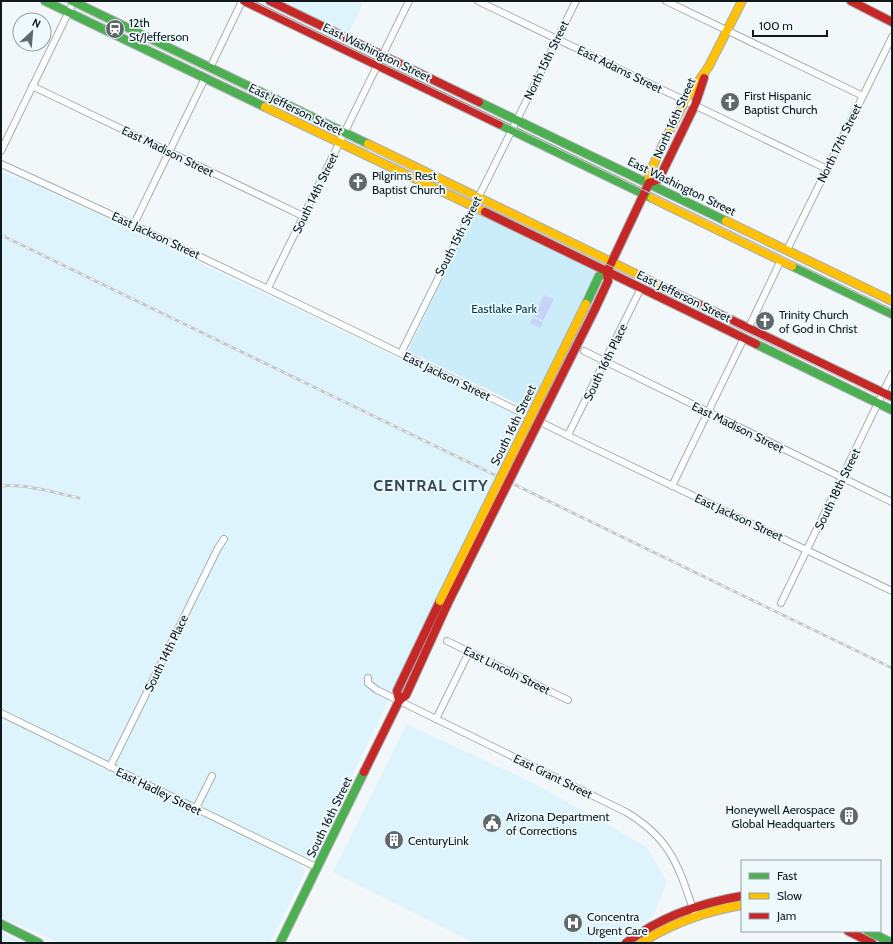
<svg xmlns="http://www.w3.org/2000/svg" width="893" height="944" viewBox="0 0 893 944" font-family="Cabin,sans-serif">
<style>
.built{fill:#def4fc}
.green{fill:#cbedf9}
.water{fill:#c8d4f6}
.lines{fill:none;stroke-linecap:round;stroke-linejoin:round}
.street-casing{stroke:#a7aeb1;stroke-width:8}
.fast-casing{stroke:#a7aeb1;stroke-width:10}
.slow-casing{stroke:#a7aeb1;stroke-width:10}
.jam-casing{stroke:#a7aeb1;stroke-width:10}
.street{stroke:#fdfefe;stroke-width:6}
.fast{stroke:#4caf50;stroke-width:8}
.slow{stroke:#ffc107;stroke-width:8}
.jam{stroke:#c62828;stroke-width:8}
.tram{stroke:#c7c8c9;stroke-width:1}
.rail-casing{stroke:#c7c8c9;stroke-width:3}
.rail{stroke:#eef9fd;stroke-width:1.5;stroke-dasharray:4.5;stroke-linecap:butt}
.slow-bridge-casing{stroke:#a7aeb1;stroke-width:10;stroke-linecap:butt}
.jam-bridge-casing{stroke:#a7aeb1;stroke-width:10;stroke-linecap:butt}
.slow-bridge{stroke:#ffc107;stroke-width:8}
.jam-bridge{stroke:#c62828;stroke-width:8}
.labels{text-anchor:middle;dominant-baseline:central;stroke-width:3.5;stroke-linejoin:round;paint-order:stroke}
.poi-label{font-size:12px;fill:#101a1d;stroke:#eef9fd;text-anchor:start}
.street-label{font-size:12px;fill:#101a1d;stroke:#eef9fd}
.park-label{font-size:12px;fill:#013a4a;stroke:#eef9fd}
.district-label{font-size:16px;font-weight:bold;letter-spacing:1px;fill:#344b54;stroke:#eef9fd}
</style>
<rect width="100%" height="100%" fill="#f2f8fa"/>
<g class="built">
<polygon points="279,1 359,1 363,3 348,34"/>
<polygon points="1,172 34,184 526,419 313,856 311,858 304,857 1,709"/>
<polygon points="1,718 302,865 305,872 270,943 60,943 34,931 1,918"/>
<polygon points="407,724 535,784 647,847 667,882 653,917 638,926 617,943 475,943 333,872"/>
<polygon points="1,932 24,943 1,943"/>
</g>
<polygon class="green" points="476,213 595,269 596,276 530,410 410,352 408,350 473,216"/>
<g class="water">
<polygon points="544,295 554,299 543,321 534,316"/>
<polygon points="533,318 543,322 540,328 530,323"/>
</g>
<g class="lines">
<g class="street-casing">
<g id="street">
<polyline points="478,1 827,169"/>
<polyline points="666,1 863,96"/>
<polyline points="210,68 242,1"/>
<polyline points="32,86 303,216"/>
<polyline points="1,151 74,1"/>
<path d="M1,164C197,253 390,348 583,443C686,493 789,541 892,591"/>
<polyline points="134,224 205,78"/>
<polyline points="787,250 892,37"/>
<polyline points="268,288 409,1"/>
<polyline points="749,327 781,260"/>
<polyline points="584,351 892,502"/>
<polyline points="401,353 576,1"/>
<polyline points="568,435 641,288"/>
<polyline points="672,486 744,338"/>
<polyline points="781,603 892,374"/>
<polyline points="447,641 568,700"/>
<path d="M368,678V683L377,690L626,812C671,839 678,865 694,912"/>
<polyline points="1,713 318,868"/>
<polyline points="436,719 469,652"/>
<polyline points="110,767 218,548 224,539"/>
<polyline points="196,808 212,776"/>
</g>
</g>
<g class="fast-casing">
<g id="fast">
<polyline points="45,1 265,107"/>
<polyline points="72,1 368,144"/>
<polyline points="479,102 726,221"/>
<polyline points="499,124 652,198"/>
<polyline points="792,266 892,314"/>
<polyline points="586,304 599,276 607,272"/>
<polyline points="756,344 892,410"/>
<polyline points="1,924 39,943"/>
<polyline points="868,931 892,943"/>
<polyline points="280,943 364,772"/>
</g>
</g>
<g class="slow-casing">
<g id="slow">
<polyline points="265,107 485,212"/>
<polyline points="368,144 669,290"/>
<polyline points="649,183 649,174 666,138 685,101 709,66 742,1"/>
<polyline points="652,198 792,266"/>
<polyline points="726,221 892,301"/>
<path d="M641,943C672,923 706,911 742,905"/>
</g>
</g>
<g class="jam-casing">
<g id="jam">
<polyline points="244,1 499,124"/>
<polyline points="270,1 479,102"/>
<polyline points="851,1 892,22"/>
<polyline points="649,183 659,179 695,105 704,78"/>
<polyline points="485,212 756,344"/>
<polyline points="669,290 892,397"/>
<polyline points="595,309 608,281 607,272 649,183"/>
<polyline points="399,701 397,691 440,601"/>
<polyline points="364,772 399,701 406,695 447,605"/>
<polyline points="848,931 872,943"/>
<path d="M626,943C660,917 700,903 742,896"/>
</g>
</g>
<use href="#street" class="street"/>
<use href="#fast" class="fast"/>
<use href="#slow" class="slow"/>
<use href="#jam" class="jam"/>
<g class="tram">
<polyline points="62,1 892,402"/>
<polyline points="252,1 892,310"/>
</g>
<g class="rail-casing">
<g id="rail">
<polyline points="1,235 892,668"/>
<path d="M1,486C23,483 57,493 79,498"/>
</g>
</g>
<use href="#rail" class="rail"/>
<g class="slow-bridge-casing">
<polyline id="slow-bridge" points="440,601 586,304"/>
</g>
<g class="jam-bridge-casing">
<polyline id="jam-bridge" points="447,605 595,309"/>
</g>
<use href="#slow-bridge" class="slow-bridge"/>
<use href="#jam-bridge" class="jam-bridge"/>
</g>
<defs>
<g id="station-disc" transform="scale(1)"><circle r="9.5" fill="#5f686a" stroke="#eef9fd"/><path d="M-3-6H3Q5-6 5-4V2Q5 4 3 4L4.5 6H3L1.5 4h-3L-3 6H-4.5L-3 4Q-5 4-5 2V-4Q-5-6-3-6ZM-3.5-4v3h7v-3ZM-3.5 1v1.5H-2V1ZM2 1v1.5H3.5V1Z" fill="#fff"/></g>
<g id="church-disc" transform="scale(1)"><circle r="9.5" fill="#5f686a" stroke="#eef9fd"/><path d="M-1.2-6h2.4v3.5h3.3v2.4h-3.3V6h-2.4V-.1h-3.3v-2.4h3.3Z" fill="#fff"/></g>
<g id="building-disc" transform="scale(1)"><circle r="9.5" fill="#5f686a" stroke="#eef9fd"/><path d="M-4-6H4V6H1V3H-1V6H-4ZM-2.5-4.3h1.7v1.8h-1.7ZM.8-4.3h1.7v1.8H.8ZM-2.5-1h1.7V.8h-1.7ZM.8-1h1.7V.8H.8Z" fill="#fff"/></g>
<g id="civic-disc" transform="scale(1)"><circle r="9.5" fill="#5f686a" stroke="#eef9fd"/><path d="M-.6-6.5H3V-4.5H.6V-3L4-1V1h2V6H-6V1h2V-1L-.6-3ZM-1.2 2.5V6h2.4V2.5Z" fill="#fff"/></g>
<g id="hospital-disc" transform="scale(1)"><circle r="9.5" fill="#5f686a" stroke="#eef9fd"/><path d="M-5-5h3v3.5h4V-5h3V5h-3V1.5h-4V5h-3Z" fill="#fff"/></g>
</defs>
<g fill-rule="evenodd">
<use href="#station-disc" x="115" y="29"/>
<use href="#church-disc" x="730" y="102"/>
<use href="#church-disc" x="358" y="182"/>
<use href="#church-disc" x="765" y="321"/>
<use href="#building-disc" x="849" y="816"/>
<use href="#civic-disc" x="492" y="823"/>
<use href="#building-disc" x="394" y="840"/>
<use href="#hospital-disc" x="573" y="923"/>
</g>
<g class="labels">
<g class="poi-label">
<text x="129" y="22">12th<tspan x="129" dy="14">St/Jefferson</tspan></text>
<text x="744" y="95">First Hispanic<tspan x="744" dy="14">Baptist Church</tspan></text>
<text x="372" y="175">Pilgrims Rest<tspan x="372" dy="14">Baptist Church</tspan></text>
<text x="779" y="314">Trinity Church<tspan x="779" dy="14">of God in Christ</tspan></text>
<text x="835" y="809" text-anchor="end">Honeywell Aerospace<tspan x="835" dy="14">Global Headquarters</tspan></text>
<text x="506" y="816">Arizona Department<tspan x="506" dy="14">of Corrections</tspan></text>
<text x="408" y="840">CenturyLink</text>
<text x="587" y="916">Concentra<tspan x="587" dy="14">Urgent Care</tspan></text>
</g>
<g class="street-label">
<text transform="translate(377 52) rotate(26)">East Washington Street</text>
<text transform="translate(546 60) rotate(-64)">North 15th Street</text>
<text transform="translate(620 69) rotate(26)">East Adams Street</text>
<text transform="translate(296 109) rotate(26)">East Jefferson Street</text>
<text transform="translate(674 118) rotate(-66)">North 16th Street</text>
<text transform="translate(839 143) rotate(-64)">North 17th Street</text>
<text transform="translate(168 151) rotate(26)">East Madison Street</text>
<text transform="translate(682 186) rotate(26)">East Washington Street</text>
<text transform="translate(315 193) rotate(-64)">South 14th Street</text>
<text transform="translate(156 235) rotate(25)">East Jackson Street</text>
<text transform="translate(458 236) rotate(-63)">South 15th Street</text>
<text transform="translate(684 296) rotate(26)">East Jefferson Street</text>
<text transform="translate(605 362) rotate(-64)">South 16th Place</text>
<text transform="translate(447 376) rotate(26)">East Jackson Street</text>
<text transform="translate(513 425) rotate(-64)">South 16th Street</text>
<text transform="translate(738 427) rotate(26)">East Madison Street</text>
<text transform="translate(837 489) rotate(-64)">South 18th Street</text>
<text transform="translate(739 517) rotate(25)">East Jackson Street</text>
<text transform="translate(166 653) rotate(-64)">South 14th Place</text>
<text transform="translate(507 670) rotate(26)">East Lincoln Street</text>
<text transform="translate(553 776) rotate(26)">East Grant Street</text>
<text transform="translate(159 791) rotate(26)">East Hadley Street</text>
<text transform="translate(329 817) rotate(-64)">South 16th Street</text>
</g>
<g class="park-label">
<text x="504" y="308">Eastlake Park</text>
</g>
<g class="district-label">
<text x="431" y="485">CENTRAL CITY</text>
</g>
</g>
<rect width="893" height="944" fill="none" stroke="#101a1d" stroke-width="4"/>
<rect x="741" y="860" width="140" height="72" fill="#eef9fd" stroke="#95a0a3"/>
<rect x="749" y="873" width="20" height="6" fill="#4caf50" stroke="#95a0a3"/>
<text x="777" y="880" font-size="12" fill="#101a1d">Fast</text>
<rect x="749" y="893" width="20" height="6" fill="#ffc107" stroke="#95a0a3"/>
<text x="777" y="900" font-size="12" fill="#101a1d">Slow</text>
<rect x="749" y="913" width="20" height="6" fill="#c62828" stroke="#95a0a3"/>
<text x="777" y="920" font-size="12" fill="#101a1d">Jam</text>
<g transform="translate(32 32) rotate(26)"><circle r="19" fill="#eef9fd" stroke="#95a0a3"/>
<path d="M0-3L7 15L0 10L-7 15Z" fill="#5f686a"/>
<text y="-6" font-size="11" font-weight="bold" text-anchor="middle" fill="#101a1d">N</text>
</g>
<path d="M753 30v6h74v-6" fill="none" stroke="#101a1d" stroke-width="2"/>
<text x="759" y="30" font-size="12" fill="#101a1d" stroke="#eef9fd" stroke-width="3" paint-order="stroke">100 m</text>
</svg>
